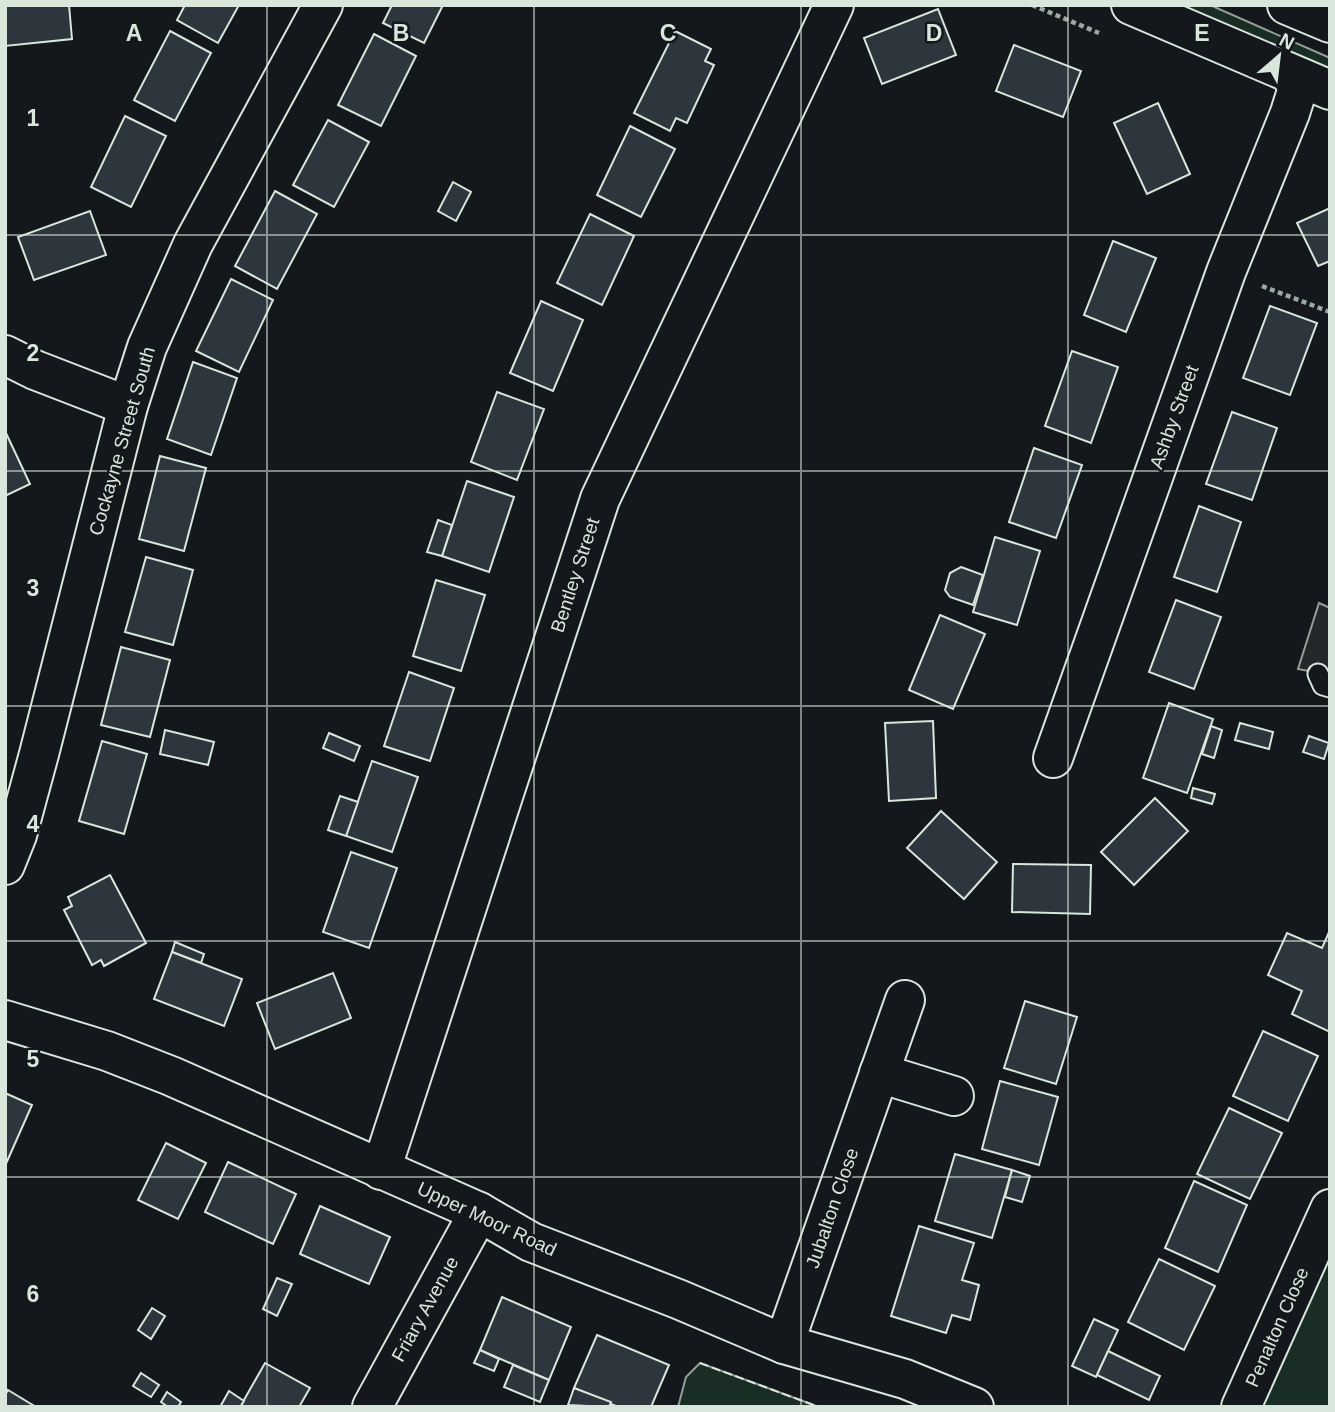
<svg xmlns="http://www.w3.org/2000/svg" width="1335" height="1412" viewBox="0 0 1335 1412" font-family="Helvetica,sans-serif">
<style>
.green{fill:#1a2d24;stroke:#939e99;stroke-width:2}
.parking{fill:#24282b;stroke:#939e99;stroke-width:2}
.building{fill:#2c363c;stroke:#d8e6dc;stroke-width:2}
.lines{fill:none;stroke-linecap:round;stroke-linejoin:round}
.service-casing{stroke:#d8e6dc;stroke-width:23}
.minor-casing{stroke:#d8e6dc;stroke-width:42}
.tertiary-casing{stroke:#d8e6dc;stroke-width:42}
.trunk-casing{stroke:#d8e6dc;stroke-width:42}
.path{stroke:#9da8a2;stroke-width:4.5;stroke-dasharray:5 3.5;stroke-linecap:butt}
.service{stroke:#14181c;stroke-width:19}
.minor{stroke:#14181c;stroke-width:38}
.tertiary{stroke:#14181c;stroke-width:38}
.trunk{stroke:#14181c;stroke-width:38}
.fence{stroke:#d8e6dc;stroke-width:2;stroke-dasharray:9 3.5;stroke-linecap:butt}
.grid{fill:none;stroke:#d8e6dc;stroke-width:2;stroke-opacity:0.55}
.labels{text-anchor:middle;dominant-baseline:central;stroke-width:5;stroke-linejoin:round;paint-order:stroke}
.street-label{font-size:19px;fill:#d8e6dc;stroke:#14181c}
.grid-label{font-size:23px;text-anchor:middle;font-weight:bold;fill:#d8e6dc;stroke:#14181c;stroke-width:5;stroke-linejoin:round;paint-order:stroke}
</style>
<rect width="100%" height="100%" fill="#14181c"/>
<g class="green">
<polygon points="1169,5 1210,5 1330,58 1330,74"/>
<polygon points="1330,1252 1330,1407 1261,1407"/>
<polygon points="700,1363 819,1407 678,1407 686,1377"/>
</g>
<polygon class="parking" points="1319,603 1330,608 1330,675 1298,669"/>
<g class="building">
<polygon points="5,5 69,5 72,39 5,46"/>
<polygon points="185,5 239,5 218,43 177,20"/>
<polygon points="392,5 443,5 424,43 383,23"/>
<polygon points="938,9 956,55 882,84 864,38"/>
<polygon points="170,31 211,53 175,121 134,100"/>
<polygon points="675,31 711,49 705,61 714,65 687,123 676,118 670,131 634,113"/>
<polygon points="374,34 416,56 381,126 338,105"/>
<polygon points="1014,45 1081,71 1063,117 996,91"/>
<polygon points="1158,103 1190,174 1147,194 1114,123"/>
<polygon points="125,116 166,136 131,207 91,187"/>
<polygon points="328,120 369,142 334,207 293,185"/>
<polygon points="630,126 675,149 641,217 597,195"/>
<polygon points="453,182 471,192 456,221 438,211"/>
<polygon points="275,191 317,214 277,289 235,266"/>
<polygon points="1330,208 1330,261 1318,266 1297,223"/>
<polygon points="90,211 106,255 34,280 18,237"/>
<polygon points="590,214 634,236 602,305 557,283"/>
<polygon points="1113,241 1156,258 1126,332 1084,315"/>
<polygon points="231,279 273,300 239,372 196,351"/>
<polygon points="541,301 583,320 553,391 510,373"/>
<polygon points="1270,306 1317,323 1290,395 1243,378"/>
<polygon points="1072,351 1118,367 1091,443 1045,426"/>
<polygon points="193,362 237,378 211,455 167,439"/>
<polygon points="497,392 544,409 517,480 471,462"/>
<polygon points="1232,412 1277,428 1252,500 1206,484"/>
<polygon points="5,431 30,484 5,496"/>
<polygon points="1034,448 1082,465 1056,538 1009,522"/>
<polygon points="160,456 206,468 184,551 139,539"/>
<polygon points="467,481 514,497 489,572 442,556"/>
<polygon points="1199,506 1241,522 1217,592 1174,577"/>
<polygon points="438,520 452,525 442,556 427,552"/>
<polygon points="995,537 1040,551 1017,625 973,612"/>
<polygon points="146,557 193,570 173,645 125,632"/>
<polygon points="961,567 983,575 973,605 950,597 945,590 950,573"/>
<polygon points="436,580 485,595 461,671 413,656"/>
<polygon points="1176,600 1221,617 1194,689 1149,672"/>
<polygon points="940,615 985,634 953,709 909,690"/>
<polygon points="121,647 170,660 150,737 101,725"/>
<polygon points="409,672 454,688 430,761 384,746"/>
<polygon points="1169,703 1213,719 1187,793 1143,778"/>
<polygon points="933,721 936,798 889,801 885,723"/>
<polygon points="1240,723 1273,732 1269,749 1235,740"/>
<polygon points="1211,726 1222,730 1214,758 1202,754"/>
<polygon points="165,730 214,742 208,765 160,754"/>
<polygon points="329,733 360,746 354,761 323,748"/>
<polygon points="1309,736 1329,743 1324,759 1303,752"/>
<polygon points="102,741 147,754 124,834 79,821"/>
<polygon points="372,761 418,777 392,852 346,836"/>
<polygon points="1193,788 1215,794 1212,804 1191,798"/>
<polygon points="340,796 358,802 346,836 328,830"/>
<polygon points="1155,798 1188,831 1134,885 1101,852"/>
<polygon points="941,811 997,862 964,899 907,848"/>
<polygon points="351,852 397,868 369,948 323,932"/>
<polygon points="1013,864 1091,865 1090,914 1012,912"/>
<polygon points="110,875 146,943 104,966 101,960 92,965 64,910 72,906 68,897"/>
<polygon points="1330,930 1330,1032 1292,1014 1302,991 1268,975 1287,933 1322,948"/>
<polygon points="175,942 204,954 201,963 172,952"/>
<polygon points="172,952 242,979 224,1026 154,999"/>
<polygon points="333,973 351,1018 275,1049 257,1003"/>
<polygon points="1025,1001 1077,1017 1056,1084 1004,1068"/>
<polygon points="1263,1031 1318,1056 1288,1121 1233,1096"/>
<polygon points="1000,1081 1058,1097 1039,1165 982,1149"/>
<polygon points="5,1093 32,1105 5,1166"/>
<polygon points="1229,1108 1282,1133 1250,1199 1197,1174"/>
<polygon points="166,1143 206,1163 178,1219 138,1200"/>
<polygon points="955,1154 1012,1170 992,1238 935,1221"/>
<polygon points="228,1162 296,1194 273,1244 205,1212"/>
<polygon points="1012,1170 1030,1176 1022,1202 1005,1197"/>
<polygon points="1194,1181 1247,1205 1218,1272 1165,1248"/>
<polygon points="320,1206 390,1237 369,1284 300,1254"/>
<polygon points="919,1226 974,1243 962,1280 979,1285 970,1320 952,1315 946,1333 891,1316"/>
<polygon points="1159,1259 1215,1286 1184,1350 1128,1322"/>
<polygon points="277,1278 292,1284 277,1316 263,1309"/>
<polygon points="502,1297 571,1327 549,1380 480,1350"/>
<polygon points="152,1308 165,1316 151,1339 138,1330"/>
<polygon points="1094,1319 1118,1330 1096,1377 1072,1366"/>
<polygon points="597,1335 669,1365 651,1407 618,1407 574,1388"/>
<polygon points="480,1350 499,1359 494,1371 474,1363"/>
<polygon points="1108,1351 1160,1376 1149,1400 1097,1375"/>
<polygon points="265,1363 310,1388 299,1407 240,1407"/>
<polygon points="513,1365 549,1380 540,1402 504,1387"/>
<polygon points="141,1373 159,1385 151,1397 133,1386"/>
<polygon points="574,1388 611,1402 609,1407 568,1405"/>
<polygon points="8,1390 36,1407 5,1407 5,1395"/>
<polygon points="229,1391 244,1401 240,1407 220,1407"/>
<polygon points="167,1392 181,1402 178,1407 168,1407 161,1402"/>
</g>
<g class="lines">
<g class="service-casing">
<polyline id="service" points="1318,674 1323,685 1330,687"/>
</g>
<g class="minor-casing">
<g id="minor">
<polyline points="5,355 35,370 128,406"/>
<polyline points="1053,758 1226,272 1290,113 1301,78"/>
<polyline points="5,865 17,835 39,754 128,406 147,347 193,244 323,5"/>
<polyline points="879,1073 954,1096"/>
<polyline points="381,1170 600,499 834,5"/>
<polyline points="784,1344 905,1000"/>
<polyline points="372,1407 479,1212"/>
<polyline points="1241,1407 1330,1209"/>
</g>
</g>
<g class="tertiary-casing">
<polyline id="tertiary" points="5,1020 107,1051 171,1076 479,1212 531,1242 678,1299 784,1344 905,1379 974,1407"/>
</g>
<g class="trunk-casing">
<g id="trunk">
<polyline points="1131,5 1330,90"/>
<polyline points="1287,5 1330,23"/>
</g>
</g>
<g class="path">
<polyline points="1032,5 1099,33"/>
<polyline points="1262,286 1330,312"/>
</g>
<use href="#service" class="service"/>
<use href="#minor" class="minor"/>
<use href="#tertiary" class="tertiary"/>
<use href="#trunk" class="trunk"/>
<polyline class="fence" points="700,1363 819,1407"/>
</g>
<path class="grid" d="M267,5V1407M534,5V1407M801,5V1407M1068,5V1407M5,235H1330M5,471H1330M5,706H1330M5,941H1330M5,1177H1330"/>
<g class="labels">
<g class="street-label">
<text transform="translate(1174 417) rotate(-70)">Ashby Street</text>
<text transform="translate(122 441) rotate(-74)">Cockayne Street South</text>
<text transform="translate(575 575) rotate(-72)">Bentley Street</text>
<text transform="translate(832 1208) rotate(-71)">Jubalton Close</text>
<text transform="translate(487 1219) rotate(25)">Upper Moor Road</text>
<text transform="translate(425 1309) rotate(-61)">Friary Avenue</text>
<text transform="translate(1277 1327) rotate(-66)">Penalton Close</text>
</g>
</g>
<g class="grid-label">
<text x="134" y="41">A</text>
<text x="401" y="41">B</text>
<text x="668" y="41">C</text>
<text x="934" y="41">D</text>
<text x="1202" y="41">E</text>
<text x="33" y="126">1</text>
<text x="33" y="361">2</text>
<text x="33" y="596">3</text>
<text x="33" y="832">4</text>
<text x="33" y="1067">5</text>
<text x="33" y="1302">6</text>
</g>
<rect width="1335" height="1412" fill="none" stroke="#d8e6dc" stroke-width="14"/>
<g transform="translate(1279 56) rotate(28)" stroke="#14181c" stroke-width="5" paint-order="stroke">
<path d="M0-5L12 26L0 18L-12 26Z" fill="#d8e6dc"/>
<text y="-10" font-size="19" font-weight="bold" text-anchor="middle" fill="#d8e6dc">N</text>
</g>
</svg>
